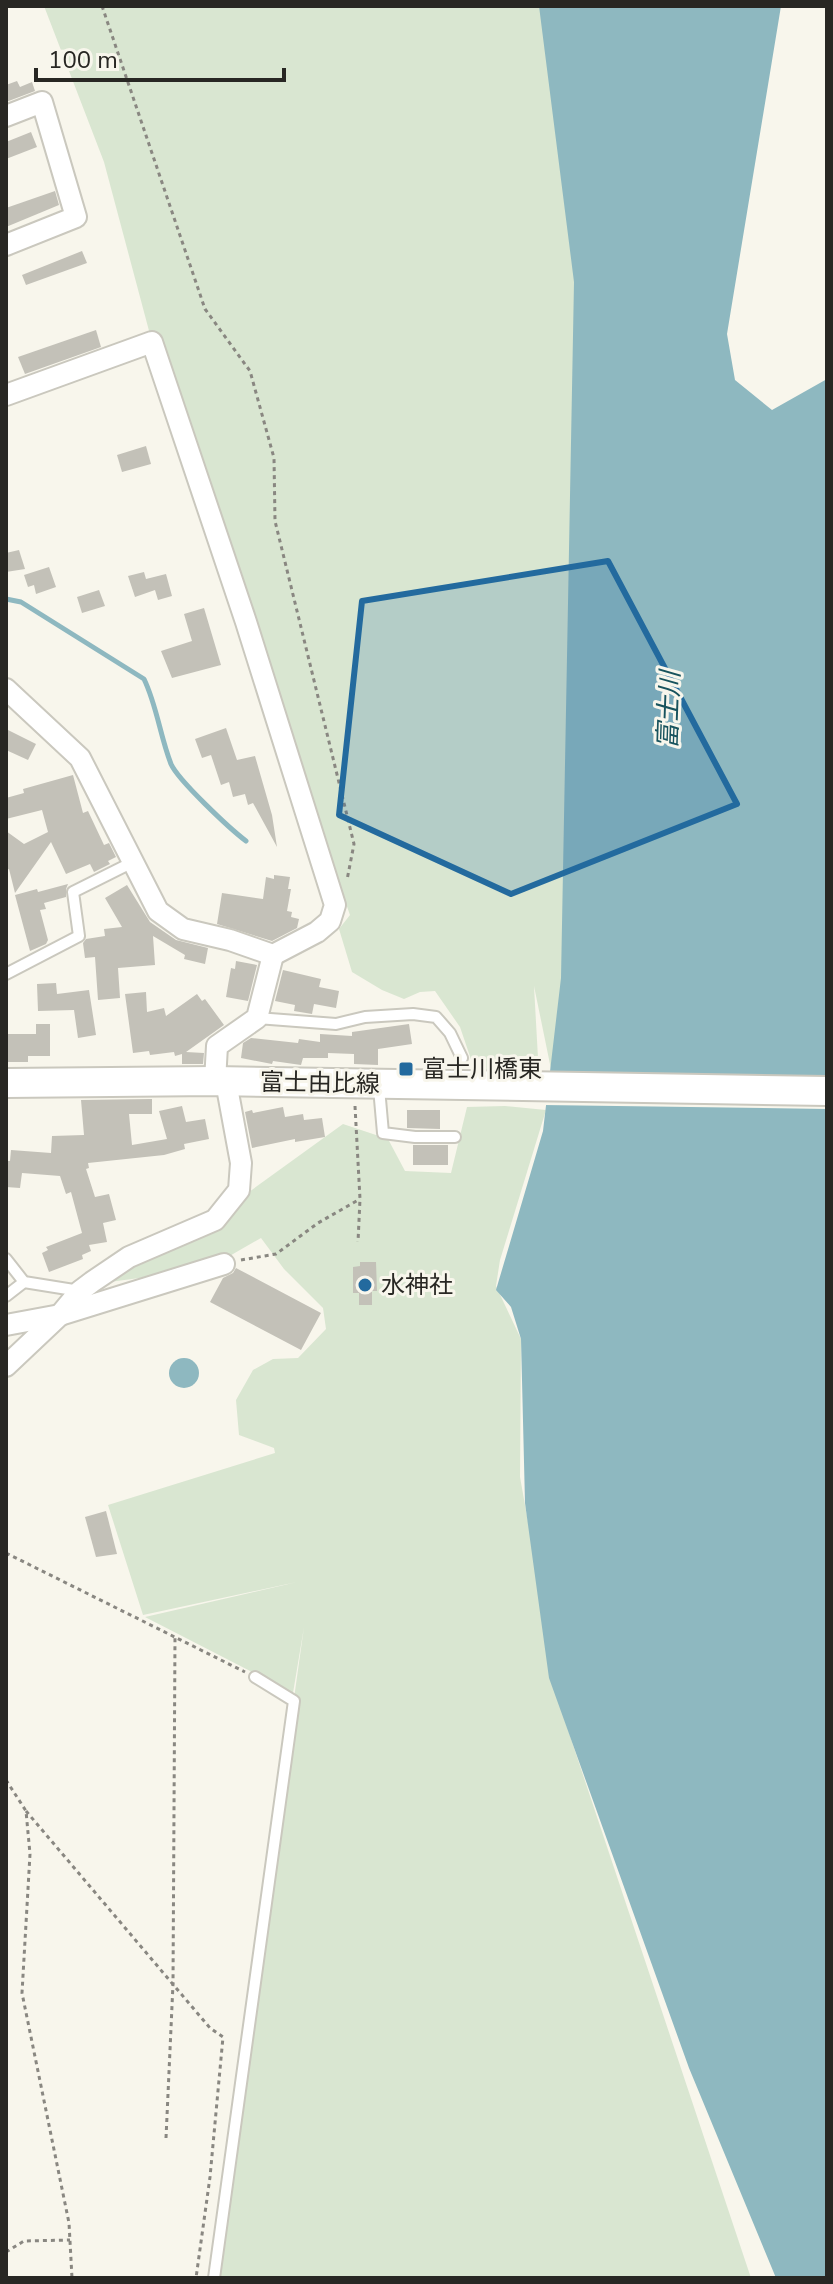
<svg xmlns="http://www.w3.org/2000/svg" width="833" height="2284" viewBox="0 0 833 2284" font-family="'Nunito Sans','Noto Sans JP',sans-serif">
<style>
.green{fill:#d9e6d1}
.water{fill:#8eb8c0}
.pier{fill:#f8f6ec}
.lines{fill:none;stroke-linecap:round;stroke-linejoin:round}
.stream{stroke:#8eb8c0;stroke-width:5}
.building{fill:#c3c1b8}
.service-casing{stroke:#cac8be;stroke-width:14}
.minor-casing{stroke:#cac8be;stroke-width:24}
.secondary-casing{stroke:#cac8be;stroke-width:32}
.path{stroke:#898781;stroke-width:3;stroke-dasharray:4 4;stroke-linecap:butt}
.service{stroke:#fff;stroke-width:10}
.minor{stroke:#fff;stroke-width:20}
.secondary{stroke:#fff;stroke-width:28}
.marked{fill:#236a9e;fill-opacity:0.2;stroke:#236a9e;stroke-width:6;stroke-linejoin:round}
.poi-dot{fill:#236a9e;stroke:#f8f6ec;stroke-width:3}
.labels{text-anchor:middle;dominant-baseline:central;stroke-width:6;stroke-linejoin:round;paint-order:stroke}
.poi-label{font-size:24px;fill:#282723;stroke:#f8f6ec;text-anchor:start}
.street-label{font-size:24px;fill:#282723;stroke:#f8f6ec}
.water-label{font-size:26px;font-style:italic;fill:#18535d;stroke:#f8f6ec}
</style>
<rect width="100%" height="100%" fill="#f8f6ec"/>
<g class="green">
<polygon points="44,6 553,6 563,97 602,696 551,1069 534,986 539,1076 476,1074 460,1027 435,991 420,992 404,999 382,990 352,972 339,929 350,915 246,622 152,342 104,162"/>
<polygon points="505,1106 546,1110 500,1260 496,1286 521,1339 520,1477 562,1712 751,2278 215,2278 226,2183 304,1627 293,1693 145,1617 297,1582 143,1615 108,1505 275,1453 274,1448 239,1435 236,1400 253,1370 273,1359 298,1358 326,1329 323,1308 284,1269 261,1238 207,1269 102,1283 242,1197 343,1124 388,1139 405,1171 451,1173 467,1107"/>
</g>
<g class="water">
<polygon points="539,6 781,6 727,334 735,380 772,410 827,379 827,2278 776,2278 689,2068 549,1678 525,1503 521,1339 511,1307 496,1290 543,1131 561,978 574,282"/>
<circle cx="184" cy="1373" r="15"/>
</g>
<polygon class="pier" points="546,1076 827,1081 827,1109 543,1105"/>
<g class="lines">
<path class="stream" d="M6,599L21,602L144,679C157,706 160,736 171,764C178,780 229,828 246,841"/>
</g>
<g class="building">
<polygon points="17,81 20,87 32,82 35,91 6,102 6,85"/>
<polygon points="31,132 37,147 6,159 6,142"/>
<polygon points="55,191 59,205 6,227 6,208"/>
<polygon points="82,251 87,263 26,285 22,275"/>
<polygon points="96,330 101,347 25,374 18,357"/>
<polygon points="146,446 151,464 122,472 117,455"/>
<polygon points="19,550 25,569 6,572 6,553"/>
<polygon points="49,567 56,587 36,594 34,585 28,587 24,575"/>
<polygon points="144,572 146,579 166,574 172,596 158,600 155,590 135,597 128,576"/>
<polygon points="99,590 105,606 82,613 77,597"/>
<polygon points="204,608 221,665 172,678 161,651 192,641 184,614"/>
<polygon points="226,728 237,760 255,756 272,815 277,847 253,803 248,805 245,794 233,797 229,782 221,785 211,755 202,758 195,739"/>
<polygon points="6,729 36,744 28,760 6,750"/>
<polygon points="73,775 83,813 88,811 104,845 109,843 116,857 108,861 110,864 94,872 90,864 66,874 51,842 15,893 9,869 6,870 6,831 24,844 48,832 42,810 6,819 6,798 24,793 23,789"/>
<polygon points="274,875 290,877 288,889 291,889 287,911 292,912 291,917 299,919 297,928 272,941 217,924 222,893 263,899 266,877 274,879"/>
<polygon points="68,884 66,889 66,897 44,903 46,909 40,910 48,940 46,944 30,951 15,895 37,889 38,892"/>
<polygon points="127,885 150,922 176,940 208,948 205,964 184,959 185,955 153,936 155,965 118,968 120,998 98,1000 95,957 85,958 83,943 86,939 105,936 104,929 122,927 105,898"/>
<polygon points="236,961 257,965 248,1001 226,997 231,968 235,969"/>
<polygon points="283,970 321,979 319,987 339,991 336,1008 314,1004 312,1014 294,1011 295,1005 275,1001"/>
<polygon points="56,983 57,994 89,990 96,1035 78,1038 74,1010 38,1011 37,984"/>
<polygon points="146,992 147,1012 164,1008 166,1016 197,994 202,1001 205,999 224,1025 186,1052 204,1053 203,1064 182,1064 182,1054 175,1056 174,1052 150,1055 149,1051 133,1053 125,994"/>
<polygon points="36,1024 50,1024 50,1056 28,1056 28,1062 6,1062 6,1034 36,1034"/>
<polygon points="409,1024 412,1044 378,1049 378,1065 354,1064 354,1054 328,1053 328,1058 303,1058 301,1065 273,1061 272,1064 241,1058 243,1043 251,1038 298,1043 299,1039 320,1042 320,1034 352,1036 352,1032"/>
<polygon points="152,1099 152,1114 129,1114 132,1145 167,1139 159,1111 182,1106 186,1122 205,1119 209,1139 184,1144 185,1149 164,1155 88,1163 89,1168 86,1169 95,1197 109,1194 116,1220 103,1223 107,1242 89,1245 91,1251 82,1255 83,1259 49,1272 42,1253 48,1250 46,1247 82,1233 71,1192 66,1194 60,1176 22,1173 20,1188 6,1187 6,1161 10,1161 11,1150 51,1153 52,1136 84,1135 81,1100"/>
<polygon points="283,1107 285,1117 303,1114 304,1120 322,1118 325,1137 295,1142 295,1139 252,1148 245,1112 252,1110 253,1113"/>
<polygon points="407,1110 440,1110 440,1129 407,1128"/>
<rect x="413" y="1145" width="35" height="20"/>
<polygon points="360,1262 376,1262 377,1291 372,1291 372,1305 359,1305 359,1293 353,1293 353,1267 360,1266"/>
<polygon points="236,1268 321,1313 301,1350 210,1302 223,1278 233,1273"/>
<polygon points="106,1511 117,1554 96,1557 85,1517"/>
</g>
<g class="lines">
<g class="service-casing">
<g id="service">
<polyline points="6,974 79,936 73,892 133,862"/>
<polyline points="257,1018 336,1024 365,1017 413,1014 436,1017 450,1033 462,1058"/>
<polyline points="379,1088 383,1133 415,1137 455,1137"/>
<polyline points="6,1259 24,1282 80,1291"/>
<polyline points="6,1296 24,1282"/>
<polyline points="214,2278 294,1701 255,1677"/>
</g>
</g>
<g class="minor-casing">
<g id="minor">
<polyline points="6,116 42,102 76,217 6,245"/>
<polyline points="6,395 152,342 246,622 335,905 330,921 317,932 273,955 230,940 183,929 158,911 80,758 6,689"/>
<polyline points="215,1081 217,1046 257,1018 273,955"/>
<polyline points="6,1325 60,1315 224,1264"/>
<polyline points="6,1366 60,1315 80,1291 92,1282 129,1257 215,1220 239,1190 241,1163 226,1082"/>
</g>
</g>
<g class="secondary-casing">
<polyline id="secondary" points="6,1083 215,1081 827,1091"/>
</g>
<g class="path">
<polyline points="102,6 205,309 250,371 274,458 275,521 354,844 347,880"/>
<polyline points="355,1106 360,1199 358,1242"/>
<polyline points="241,1260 276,1254 318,1223 360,1199"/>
<polyline points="6,1553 245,1672"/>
<polyline points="6,1780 26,1811 30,1854 22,1993 69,2223 72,2278"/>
<polyline points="26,1811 210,2028 223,2037 210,2177 196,2278"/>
<polyline points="166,2138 173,1984 175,1637"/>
<polyline points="6,2252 24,2241 70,2240"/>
</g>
<use href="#service" class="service"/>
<use href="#minor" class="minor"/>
<use href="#secondary" class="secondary"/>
</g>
<path class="marked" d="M608,561L737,804L511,894L339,815L362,601Z"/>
<g class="poi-dot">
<rect x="398" y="1061" width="16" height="16" rx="4"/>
<circle cx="365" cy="1285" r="8"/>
</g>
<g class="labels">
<g class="poi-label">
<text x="422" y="1069">富士川橋東</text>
<text x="381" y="1285">水神社</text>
</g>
<g class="street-label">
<text transform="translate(320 1083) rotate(1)">富士由比線</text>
</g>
<g class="water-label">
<text transform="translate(669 710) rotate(-88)">富士川</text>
</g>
</g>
<rect width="833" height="2284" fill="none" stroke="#282723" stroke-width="16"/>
<path d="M36 68v12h248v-12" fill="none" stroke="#282723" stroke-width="4"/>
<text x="48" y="68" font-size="24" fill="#282723" stroke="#f8f6ec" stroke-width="6" paint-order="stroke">100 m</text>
</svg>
